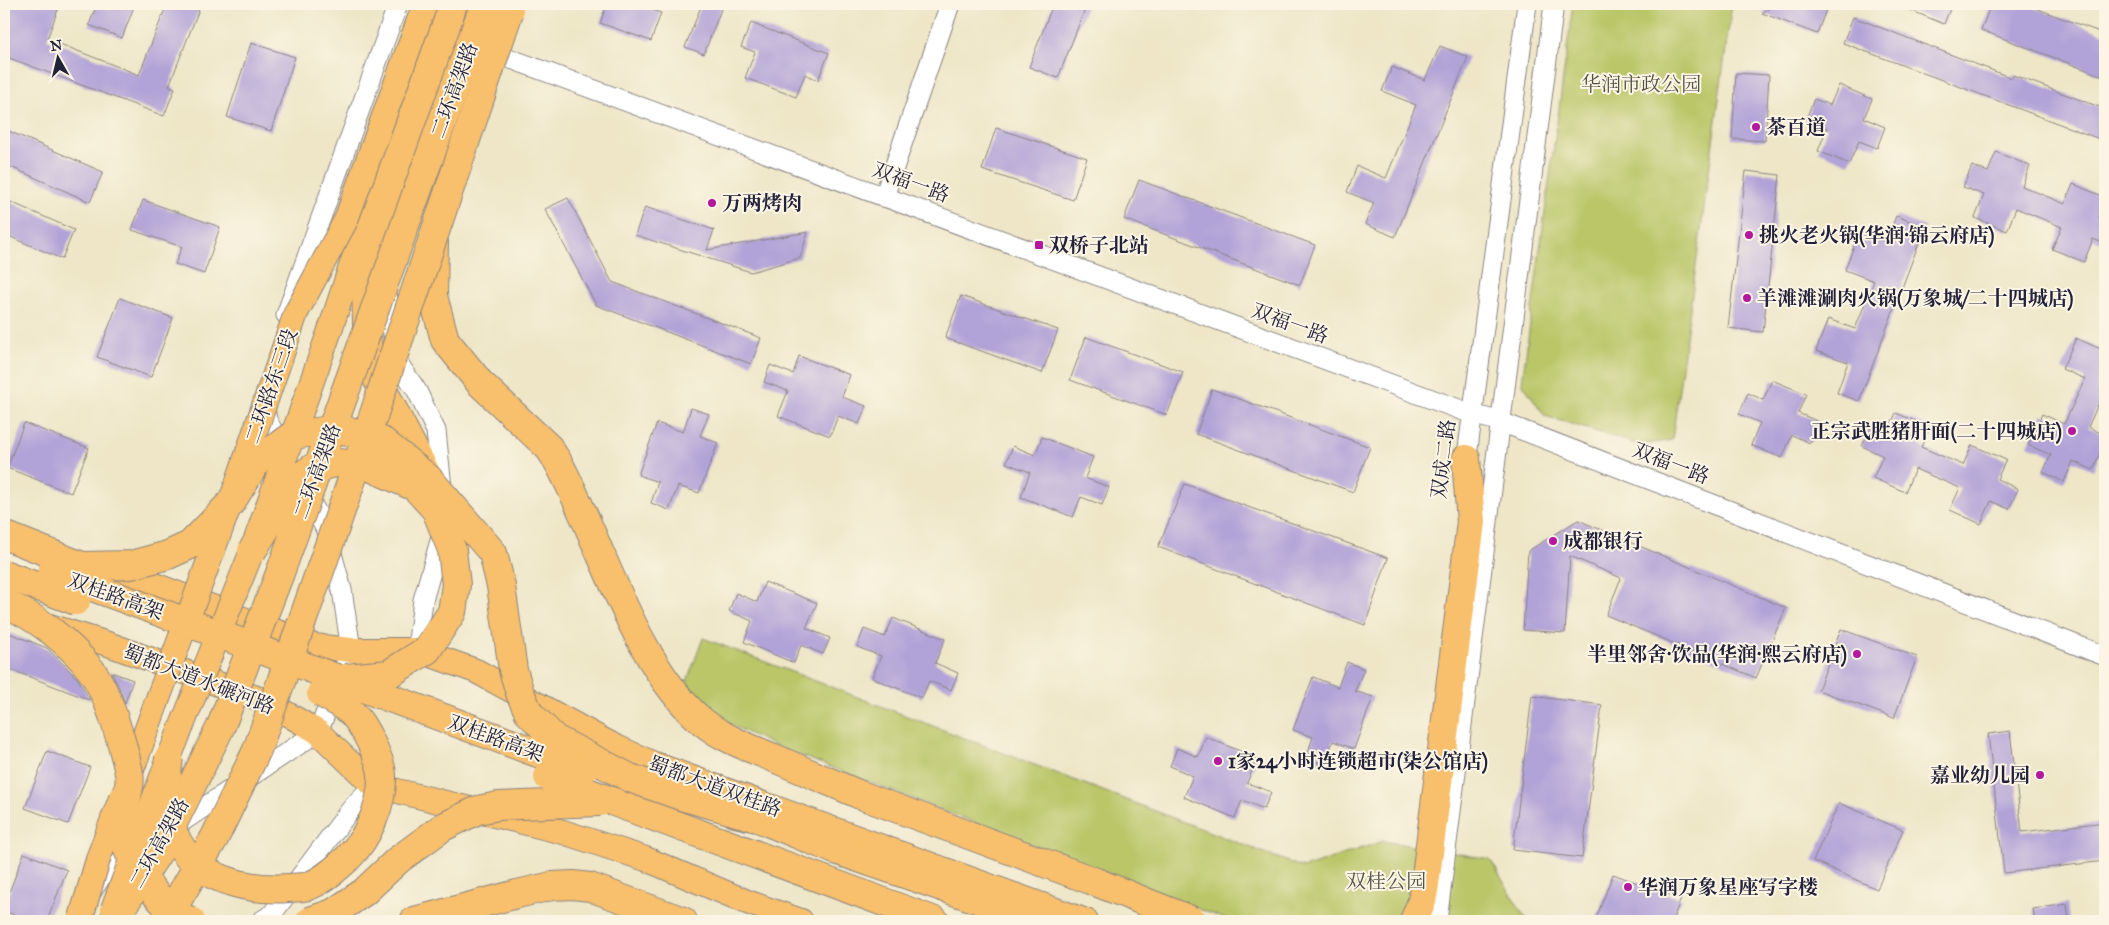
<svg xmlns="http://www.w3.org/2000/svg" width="2109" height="925" viewBox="0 0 2109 925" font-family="'IM FELL Great Primer','Noto Serif SC',serif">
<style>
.green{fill:#bac667;stroke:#6e7451}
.building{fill:#b1a3d7}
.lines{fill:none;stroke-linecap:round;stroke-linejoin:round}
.minor-casing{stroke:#888481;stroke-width:21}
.major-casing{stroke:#888481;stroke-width:26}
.highway-casing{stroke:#888481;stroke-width:30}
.minor{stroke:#fff;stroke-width:19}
.major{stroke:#f8bf6c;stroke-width:24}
.highway{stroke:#f8bf6c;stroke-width:28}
.major-bridge-casing{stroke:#888481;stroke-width:26;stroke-linecap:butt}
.highway-bridge-casing{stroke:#888481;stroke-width:30;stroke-linecap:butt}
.major-bridge{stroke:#f8bf6c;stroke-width:24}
.highway-bridge{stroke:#f8bf6c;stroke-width:28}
.poi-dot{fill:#b5179e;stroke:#fcf5e5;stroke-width:2}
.labels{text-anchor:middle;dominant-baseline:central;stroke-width:4;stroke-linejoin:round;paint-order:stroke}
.park-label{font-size:20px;fill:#505348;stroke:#fcf5e5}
.street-label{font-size:20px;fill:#22223b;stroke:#fcf5e5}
.poi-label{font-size:20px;font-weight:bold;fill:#22223b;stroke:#fcf5e5;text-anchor:start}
</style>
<rect width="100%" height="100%" fill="#fcf5e5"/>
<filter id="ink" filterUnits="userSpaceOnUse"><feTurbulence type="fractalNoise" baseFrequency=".02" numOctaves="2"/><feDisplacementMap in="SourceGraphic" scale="10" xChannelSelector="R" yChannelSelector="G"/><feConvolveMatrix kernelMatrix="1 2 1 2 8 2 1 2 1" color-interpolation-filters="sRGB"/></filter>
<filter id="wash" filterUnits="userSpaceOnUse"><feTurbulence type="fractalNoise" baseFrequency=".0096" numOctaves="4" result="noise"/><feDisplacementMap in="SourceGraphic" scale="20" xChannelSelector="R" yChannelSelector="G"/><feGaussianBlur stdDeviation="1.12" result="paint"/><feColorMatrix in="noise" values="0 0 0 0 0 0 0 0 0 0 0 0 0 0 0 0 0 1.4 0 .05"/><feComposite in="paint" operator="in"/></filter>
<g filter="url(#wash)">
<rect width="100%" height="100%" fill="#eee6c7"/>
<g class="green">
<polygon points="1573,4 1732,4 1672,440 1640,445 1545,416 1522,383"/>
<polygon points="703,638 1304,868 1383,841 1490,859 1527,921 1230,921 773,745 727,723 686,684"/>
</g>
<g id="blocks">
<g class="building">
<polygon points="4,4 60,4 47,39 139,75 167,4 201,4 169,86 175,88 164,116 4,56"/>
<polygon points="97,4 135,4 122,38 89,25"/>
<polygon points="607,4 634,4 661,13 651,41 600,23"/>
<polygon points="702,4 723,4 704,54 685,47"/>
<polygon points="1053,4 1087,4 1058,78 1029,67"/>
<polygon points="1776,4 1828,4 1817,34 1762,13"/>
<polygon points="1895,4 1952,4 1944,24"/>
<polygon points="1991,4 2024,4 2105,34 2105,77 1981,30"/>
<polygon points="1853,17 2012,78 2013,75 2105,109 2105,141 1843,43"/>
<polygon points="751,23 829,53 818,80 805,74 796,97 745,78 755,52 741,47"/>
<polygon points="251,43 295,57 271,131 227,117"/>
<polygon points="1440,46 1468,57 1395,237 1365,224 1374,203 1347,192 1357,166 1386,178 1416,105 1382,91 1392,67 1425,80"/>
<polygon points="1736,73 1769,75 1765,141 1732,139"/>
<polygon points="1839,85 1872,99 1864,118 1885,127 1877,148 1859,141 1849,164 1818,151 1827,128 1806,119 1814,99 1830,105"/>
<polygon points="996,128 1087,158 1073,200 982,170"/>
<polygon points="4,129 103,172 90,202 4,164"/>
<polygon points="1996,152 2030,166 2022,186 2065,204 2073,184 2105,197 2099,217 2105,219 2105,244 2093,239 2084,262 2052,249 2062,227 2016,208 2007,231 1975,218 1984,195 1963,187 1972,166 1988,172"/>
<polygon points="1746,171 1780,175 1763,332 1728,328"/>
<polygon points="1139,180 1315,245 1300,285 1124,219"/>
<polygon points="568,198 612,282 761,338 751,364 596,305 545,209"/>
<polygon points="4,199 74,230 62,259 4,234"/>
<polygon points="143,200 220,227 204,274 175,264 182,247 132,230"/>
<polygon points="645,207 714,230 707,250 808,232 800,258 751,272 635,235"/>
<polygon points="1896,216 1925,227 1859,401 1837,393 1848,362 1816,351 1828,319 1855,329 1874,281 1845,270 1859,232 1886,242"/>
<polygon points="961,296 1058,330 1042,373 945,338"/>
<polygon points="120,298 173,318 151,377 97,357"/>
<polygon points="1086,337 1183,372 1167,415 1070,380"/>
<polygon points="2076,338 2105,351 2105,389 2088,427 2105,435 2105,441 2093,470 2073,461 2064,482 2043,472 2051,455 2028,445 2042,414 2064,424 2085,379 2062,369"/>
<polygon points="799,356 850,375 842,397 866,406 859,424 838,416 830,436 778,416 788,391 764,382 770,365 793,374"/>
<polygon points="1772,380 1806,394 1798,413 1819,422 1810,443 1792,435 1782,458 1751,445 1760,423 1739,414 1748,393 1763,400"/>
<polygon points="1212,389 1370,447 1353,492 1196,434"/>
<polygon points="691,408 709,414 700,436 718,443 699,493 678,486 669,510 651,503 658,482 638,475 657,423 683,432"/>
<polygon points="1896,413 1930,427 1921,447 1963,465 1972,445 2006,460 1997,479 2018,489 2009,509 1991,501 1981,524 1950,510 1960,488 1915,469 1905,492 1873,478 1883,456 1862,446 1871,426 1887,433"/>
<polygon points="24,423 89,448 71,493 7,468"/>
<polygon points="1042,437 1093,457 1085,478 1109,487 1102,505 1081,497 1073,517 1021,497 1030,472 1006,463 1013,446 1035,455"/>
<polygon points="1185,484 1388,558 1365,625 1158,547"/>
<polygon points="1578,520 1786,608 1756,678 1606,615 1621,578 1570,556 1565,633 1523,630 1528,551"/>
<polygon points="765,582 817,603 806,628 830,638 823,654 801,645 794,663 744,642 752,621 729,611 736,593 757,602"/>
<polygon points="893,618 945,639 935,663 958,673 951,690 929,681 922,698 872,678 881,656 857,647 864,629 885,637"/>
<polygon points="1841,629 1917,657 1894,718 1818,690"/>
<polygon points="4,631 47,648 78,679 90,700 4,667"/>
<polygon points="1347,662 1364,669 1355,691 1373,697 1354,749 1333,741 1324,765 1306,758 1313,737 1293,730 1313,677 1338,687"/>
<polygon points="111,672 133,680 125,703 118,685"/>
<polygon points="1532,696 1602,705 1582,858 1513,850"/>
<polygon points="2010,731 2022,832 2105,822 2105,861 2004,873 1988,734"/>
<polygon points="1206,737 1257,758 1247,783 1271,792 1264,809 1242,800 1235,818 1184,797 1193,776 1170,766 1177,748 1198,757"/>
<polygon points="47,751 90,767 68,824 25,808"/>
<polygon points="1839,803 1903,830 1877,889 1813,861"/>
<polygon points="24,853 67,870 47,921 30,921 4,911 4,906"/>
<polygon points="1613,874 1681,899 1672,921 1595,921"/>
<polygon points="2067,904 2069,921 2035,921 2033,909"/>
</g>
</g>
</g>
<g filter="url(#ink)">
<use href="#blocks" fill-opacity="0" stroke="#888481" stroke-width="1"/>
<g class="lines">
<g class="minor-casing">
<g id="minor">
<polyline points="457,39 1472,414 1501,422 2105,656"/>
<polyline points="884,197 950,4"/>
<polyline points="386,286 397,361 417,391 436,431 443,497"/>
<polyline points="286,315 398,4"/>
<polyline points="264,401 267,420 286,454"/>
<polyline points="1465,471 1527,4"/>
<polyline points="417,650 423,600 444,527"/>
<polyline points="171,829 318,732 351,650 342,590 325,528 304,489"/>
<polyline points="92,891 103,874 138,851"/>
<polyline points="261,921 272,914 351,809 373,785"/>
<polyline points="1437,921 1554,4"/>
</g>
</g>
<g class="major-casing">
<g id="major">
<polyline points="330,330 438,4"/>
<polyline points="105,566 314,646 351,650 417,650 476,671 612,745 654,764 1086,921"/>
<polyline points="46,625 108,644 265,701 318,732 373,785 563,832 646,859 747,902 801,921"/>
<polyline points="130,775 156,704"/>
</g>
</g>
<g class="highway-casing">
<g id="highway">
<path d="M434,243L433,296L445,340L480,383L549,448L558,462C600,538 635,667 703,722C724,739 750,748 774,758C802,770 830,782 858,794"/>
<polyline points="429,479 368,361 366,286 453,4"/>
<polyline points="614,802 935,921"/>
<polyline points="735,813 758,818 833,849 1040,921"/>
<polyline points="414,921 517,894 552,886 573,885 590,887 683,921"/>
<polyline points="1414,921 1422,901 1425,884 1471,522 1466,459"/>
</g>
</g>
<use href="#minor" class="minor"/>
<use href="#major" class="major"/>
<use href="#highway" class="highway"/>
<g class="major-bridge-casing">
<g id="major-bridge">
<polyline points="156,704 230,504 296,313 346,220 425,4"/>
<polyline points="113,909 169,758 252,551 330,330"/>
<polyline points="80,921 99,856 121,798"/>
</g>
</g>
<g class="highway-bridge-casing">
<g id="highway-bridge">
<polyline points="4,535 82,566 131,565 168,555 190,545 230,504 257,461 293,435 338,429 368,435 382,441 429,479 493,553 501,586 513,670 520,693 529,713 555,739 630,778 681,796 758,818"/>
<polyline points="252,551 297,479 314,467 338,463 368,466 415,487 436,510 452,550 456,585 452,612 427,650 414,658 389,674 346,678"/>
<polyline points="52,572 583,770"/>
<polyline points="4,574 76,601"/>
<path d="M4,603C37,617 69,642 91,670C108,692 123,744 129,773C132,786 124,801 124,814C123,824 125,843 129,852C141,877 164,912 191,921"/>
<path d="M169,758C165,785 163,810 175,836C193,879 248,891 289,888C295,887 302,888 308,886C323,881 337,868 348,858C368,838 383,804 382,775C381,759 364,726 353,714C345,705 331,699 321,693"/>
<polyline points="548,777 614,802"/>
<polyline points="858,794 1096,882 1193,921"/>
<polyline points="113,921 161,848 221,726 280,573 482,11"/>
<polyline points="165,921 215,837 257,750 348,491 509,12"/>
<polyline points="310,921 333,913 364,892 398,860 443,827 478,810 498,806 600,802"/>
</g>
</g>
<use href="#major-bridge" class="major-bridge"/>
<use href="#highway-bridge" class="highway-bridge"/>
</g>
</g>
<g class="poi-dot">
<circle cx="1756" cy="127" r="5"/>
<circle cx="712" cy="203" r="5"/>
<circle cx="1749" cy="235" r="5"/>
<rect x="1034" y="240" width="10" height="10" rx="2.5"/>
<circle cx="1747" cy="298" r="5"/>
<circle cx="2072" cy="431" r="5"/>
<circle cx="1553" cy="541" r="5"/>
<circle cx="1857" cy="654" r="5"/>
<circle cx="1218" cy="761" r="5"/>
<circle cx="2040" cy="775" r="5"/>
<circle cx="1628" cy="887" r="5"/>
</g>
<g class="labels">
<g class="park-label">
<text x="1641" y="84">华润市政公园</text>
<text x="1386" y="881">双桂公园</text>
</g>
<g class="street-label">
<text transform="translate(454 90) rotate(-70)">二环高架路</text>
<text transform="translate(911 182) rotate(20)">双福一路</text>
<text transform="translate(1290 323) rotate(20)">双福一路</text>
<text transform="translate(271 386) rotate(-71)">二环路东三段</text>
<text transform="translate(1443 459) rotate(-83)">双成二路</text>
<text transform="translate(1671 463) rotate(21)">双福一路</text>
<text transform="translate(317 471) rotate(-70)">二环高架路</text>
<text transform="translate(116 596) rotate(20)">双桂路高架</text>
<text transform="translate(199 679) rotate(21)">蜀都大道水碾河路</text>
<text transform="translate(496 738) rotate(20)">双桂路高架</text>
<text transform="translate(715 786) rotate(20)">蜀都大道双桂路</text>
<text transform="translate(159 843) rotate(-61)">二环高架路</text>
</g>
<g class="poi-label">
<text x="1766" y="127">茶百道</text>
<text x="722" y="203">万两烤肉</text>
<text x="1759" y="235">挑火老火锅(华润·锦云府店)</text>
<text x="1049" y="245">双桥子北站</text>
<text x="1757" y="298">羊滩滩涮肉火锅(万象城/二十四城店)</text>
<text x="2062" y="431" text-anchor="end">正宗武胜猪肝面(二十四城店)</text>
<text x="1563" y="541">成都银行</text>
<text x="1847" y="654" text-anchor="end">半里邻舍·饮品(华润·熙云府店)</text>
<text x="1228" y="761">1家24小时连锁超市(柒公馆店)</text>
<text x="2030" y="775" text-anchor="end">嘉业幼儿园</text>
<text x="1638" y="887">华润万象星座写字楼</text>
</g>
</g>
<rect width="2109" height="925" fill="none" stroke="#fcf5e5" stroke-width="20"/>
<g transform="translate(58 58) rotate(352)" stroke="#fcf5e5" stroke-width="4" paint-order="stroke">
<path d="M0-4L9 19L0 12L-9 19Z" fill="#22223b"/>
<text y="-8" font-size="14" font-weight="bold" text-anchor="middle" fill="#22223b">N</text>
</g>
</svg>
